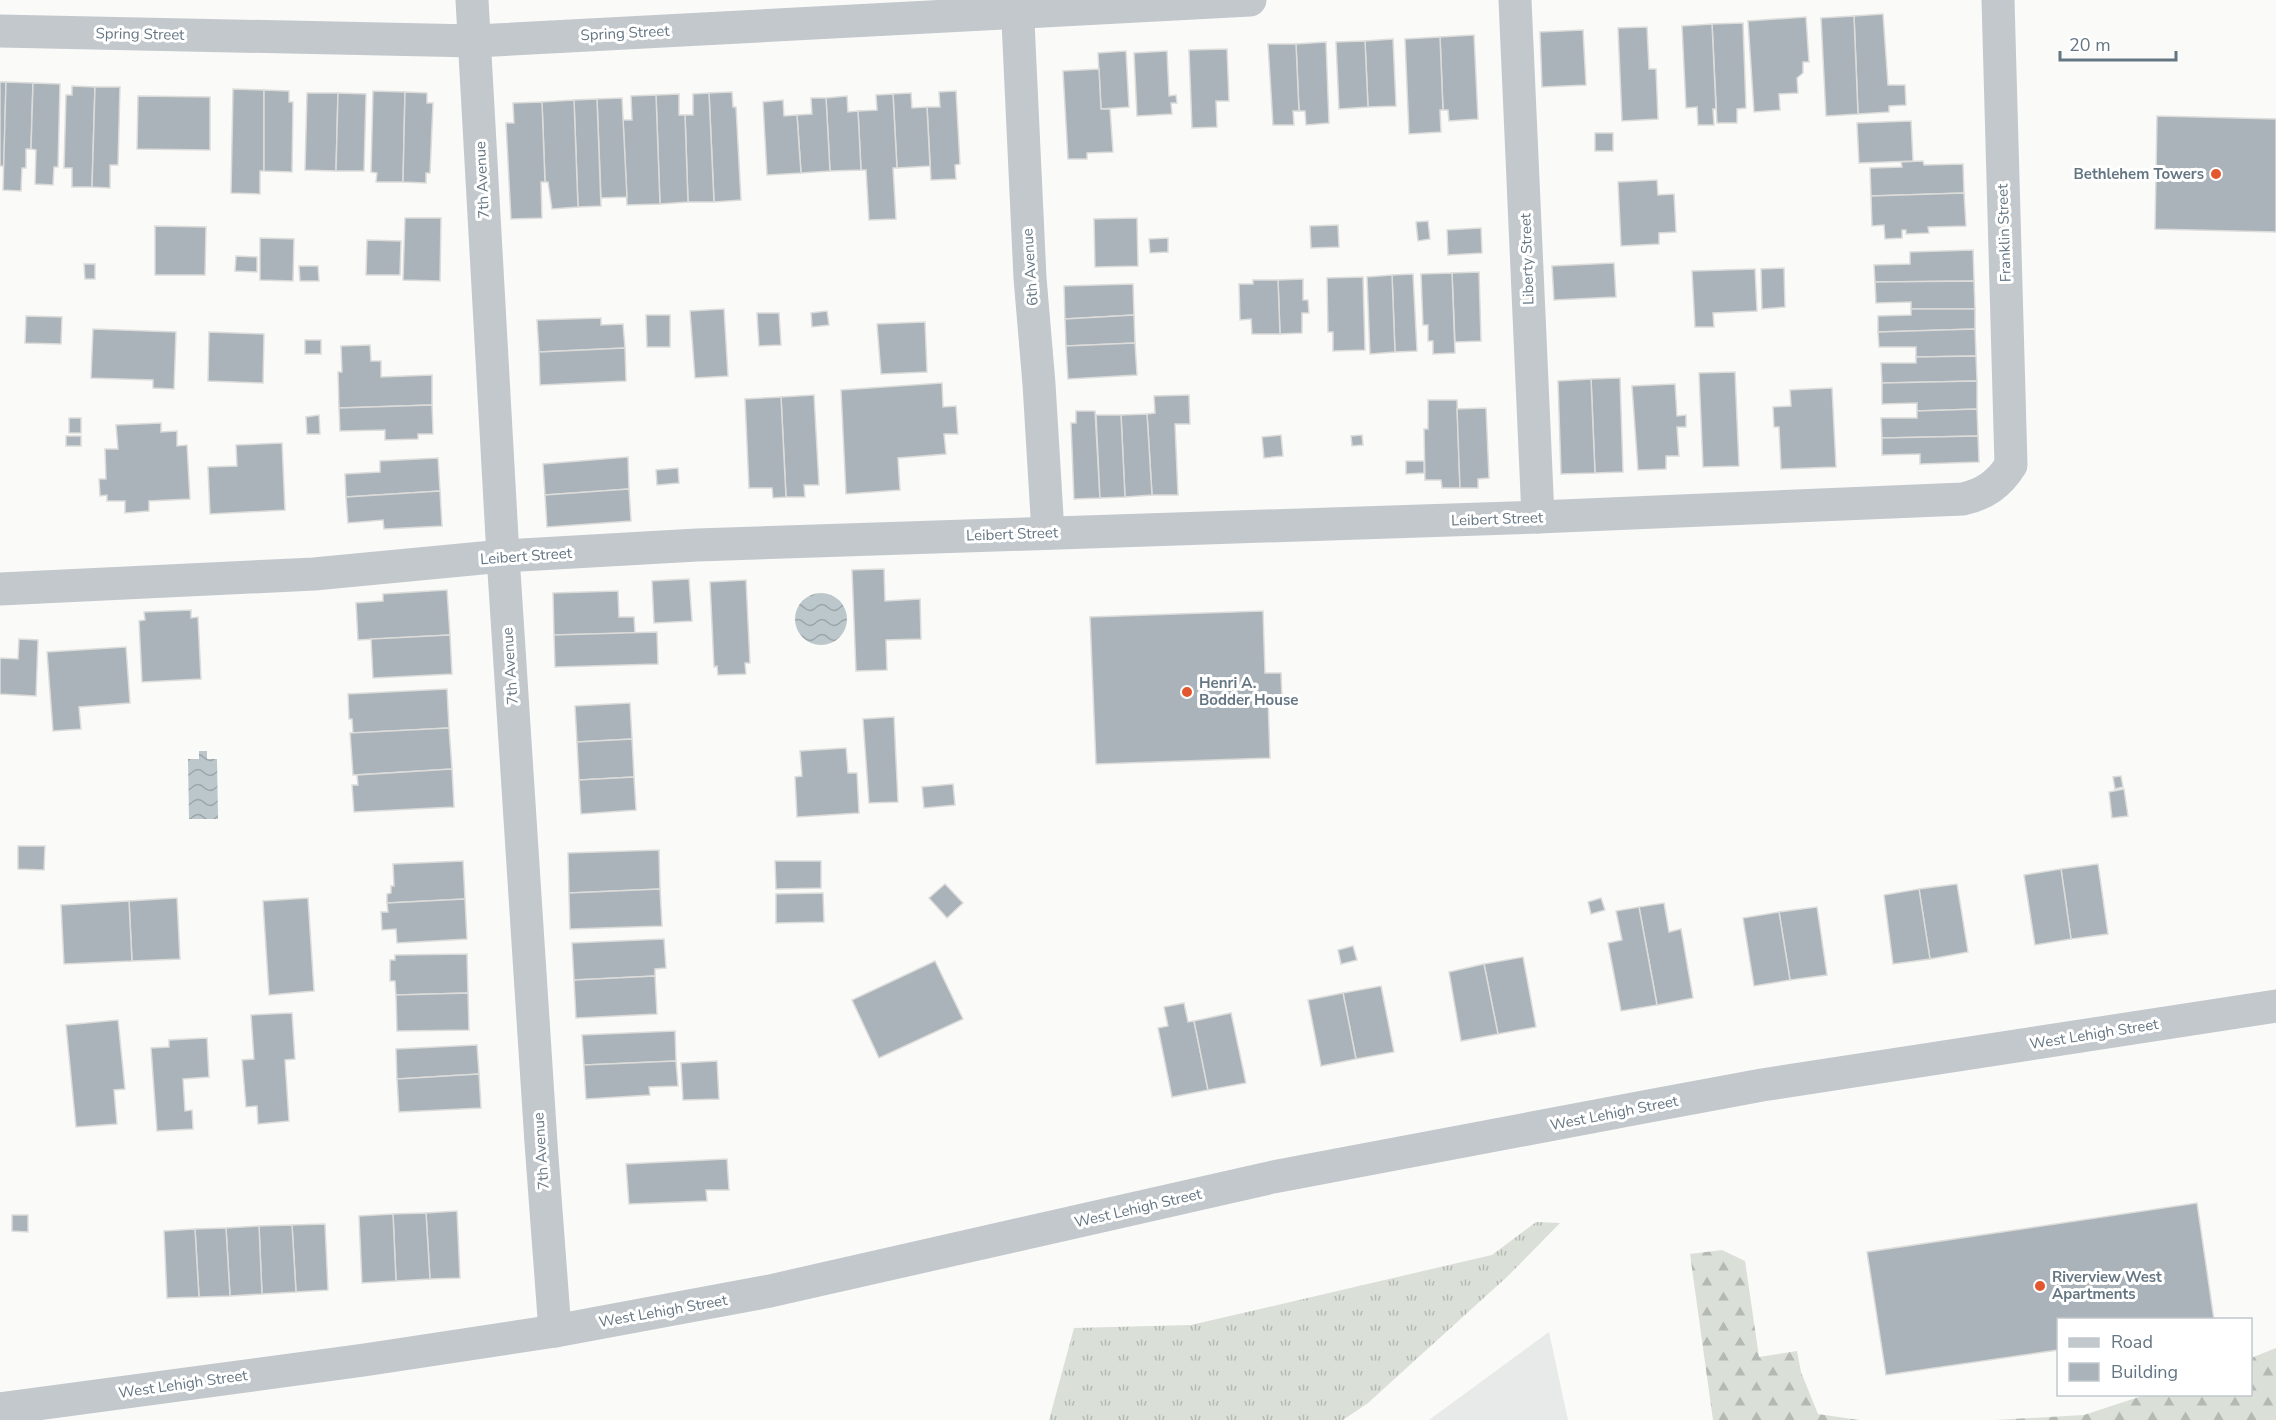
<svg xmlns="http://www.w3.org/2000/svg" width="2276" height="1420" viewBox="0 0 2276 1420" font-family="'Nunito Sans',sans-serif">
<style>
.built{fill:#e8e9e9}
.grass{fill:url(#grass-tufts)}
.forest{fill:url(#forest-firs)}
.water{fill:url(#water-waves)}
.building{fill:#aab3b9;stroke:#dcdcda;stroke-width:1.5}
.lines{fill:none;stroke-linecap:round;stroke-linejoin:round}
.minor{stroke:#c3c8cc;stroke-width:33}
.poi-dot{fill:#e4572e;stroke:#fff;stroke-width:2}
.labels{text-anchor:middle;dominant-baseline:central;stroke-width:6;stroke-linejoin:round;paint-order:stroke}
.street-label{font-size:15px;fill:#657683;stroke:#fff}
.poi-label{font-size:15px;font-weight:bold;fill:#657683;stroke:#fff;text-anchor:start}
</style>
<defs>
<pattern id="grass-tufts" width="24" height="20" patternUnits="userSpaceOnUse" patternTransform="scale(1.5)"><rect width="24" height="20" fill="#dadfd7"/><path d="M3 7l-1-3M5 7V3M7 7l1-3M15 17l-1-3M17 17v-4M19 17l1-3" fill="none" stroke="#b4b9b4"/></pattern>
<pattern id="forest-firs" width="22" height="20" patternUnits="userSpaceOnUse" patternTransform="scale(1.5)"><rect width="22" height="20" fill="#dadfd7"/><path d="M5 1l3.5 6h-7zM16 11l3.5 6h-7z" fill="#b4b9b4"/></pattern>
<pattern id="water-waves" width="16" height="10" patternUnits="userSpaceOnUse" patternTransform="scale(1.5)"><rect width="16" height="10" fill="#bbc7cb"/><path d="M0 5q4-4 8 0t8 0" fill="none" stroke="#9ca6aa"/></pattern>
</defs>
<rect width="100%" height="100%" fill="#fafaf8"/>
<polygon class="built" points="1549,1332 1568,1420 1429,1420"/>
<polygon class="grass" points="1536,1222 1560,1223 1509,1275 1368,1403 1343,1420 1049,1420 1074,1328 1191,1325 1492,1255"/>
<g class="forest">
<polygon points="1722,1250 1745,1261 1759,1357 1797,1351 1801,1372 1818,1414 1859,1420 1713,1420 1690,1254"/>
<polygon points="2276,1348 2276,1420 1995,1420 2084,1415 2145,1395 2250,1394 2251,1358"/>
</g>
<g class="water">
<circle cx="821" cy="619" r="26"/>
<polygon points="199,751 207,751 207,759 217,759 218,819 189,819 188,759 199,759"/>
</g>
<g class="building">
<polygon points="1883,14 1888,85 1905,85 1906,105 1889,106 1889,112 1858,114 1854,16"/>
<polygon points="1854,16 1858,114 1826,116 1821,18"/>
<polygon points="1806,17 1809,62 1803,62 1803,73 1797,78 1798,93 1779,94 1780,110 1754,112 1748,21"/>
<polygon points="1743,23 1746,108 1737,109 1737,123 1717,123 1712,24"/>
<polygon points="1712,24 1716,109 1713,109 1714,125 1698,125 1697,107 1686,108 1682,26"/>
<polygon points="1647,27 1649,69 1656,69 1658,119 1622,121 1618,28"/>
<polygon points="1583,30 1586,85 1542,87 1540,32"/>
<polygon points="1474,35 1478,119 1449,121 1448,110 1443,110 1440,37"/>
<polygon points="1440,37 1443,110 1440,110 1441,132 1409,134 1405,39"/>
<polygon points="1393,39 1396,106 1368,107 1365,41"/>
<polygon points="1365,41 1368,107 1339,109 1336,42"/>
<polygon points="1326,42 1329,123 1306,125 1305,111 1299,111 1296,44"/>
<polygon points="1268,44 1296,44 1299,111 1293,111 1294,125 1273,125"/>
<polygon points="1227,49 1229,101 1216,101 1217,127 1192,128 1189,50"/>
<polygon points="1126,51 1129,107 1101,109 1098,53"/>
<polygon points="1167,51 1169,96 1176,95 1177,103 1171,103 1172,114 1137,116 1134,53"/>
<polygon points="1099,69 1101,109 1110,109 1113,152 1087,153 1087,159 1068,159 1063,71"/>
<polygon points="0,82 6,82 4,166 0,166"/>
<polygon points="6,82 33,83 31,149 26,149 26,168 22,168 21,191 3,190"/>
<polygon points="33,83 60,84 58,167 54,167 53,185 35,184 36,150 31,149"/>
<polygon points="72,86 95,87 92,187 72,187 72,168 64,168 66,95 72,95"/>
<polygon points="95,87 120,87 118,165 110,165 110,188 92,187"/>
<polygon points="233,89 264,90 264,171 260,171 260,194 231,193"/>
<polygon points="264,90 289,91 289,102 293,102 292,172 264,171"/>
<polygon points="373,91 405,92 403,182 376,182 377,173 371,172"/>
<polygon points="956,91 960,164 955,165 956,179 931,180 927,107 940,107 939,92"/>
<polygon points="405,92 427,93 427,103 433,103 430,173 426,173 426,183 403,182"/>
<polygon points="732,92 733,107 736,107 741,200 714,202 709,93"/>
<polygon points="307,93 338,93 336,171 305,170"/>
<polygon points="338,93 366,94 364,171 336,171"/>
<polygon points="709,93 714,202 688,202 685,115 693,115 693,94"/>
<polygon points="911,93 912,108 927,107 930,166 897,168 893,94"/>
<polygon points="679,94 679,115 685,115 688,202 660,204 656,95"/>
<polygon points="893,94 897,168 893,168 896,219 869,220 866,170 861,170 858,111 877,110 876,95"/>
<polygon points="656,95 660,204 627,205 623,120 632,120 631,96"/>
<polygon points="138,96 210,97 210,150 137,149"/>
<polygon points="847,96 848,112 858,111 861,170 830,171 826,98"/>
<polygon points="622,98 627,197 601,198 597,99"/>
<polygon points="811,98 826,98 830,171 801,173 797,115 812,114"/>
<polygon points="597,99 601,206 578,207 574,100"/>
<polygon points="574,100 578,207 552,209 548,182 545,182 542,102"/>
<polygon points="783,100 784,116 797,115 801,173 767,175 763,102"/>
<polygon points="542,102 545,182 541,182 542,218 511,219 506,123 514,123 513,103"/>
<polygon points="2157,116 2276,119 2276,232 2155,229"/>
<polygon points="1911,121 1913,161 1859,163 1857,123"/>
<rect x="1595" y="133" width="18" height="18"/>
<polygon points="1923,161 1924,165 1963,164 1964,193 1871,196 1870,168 1902,167 1901,162"/>
<polygon points="1657,180 1658,195 1674,194 1676,232 1659,233 1659,244 1621,246 1618,182"/>
<polygon points="1964,193 1966,226 1928,227 1929,233 1906,234 1906,230 1902,230 1902,238 1885,239 1884,225 1872,226 1871,196"/>
<polygon points="405,218 441,218 440,281 403,280"/>
<polygon points="1137,218 1138,266 1095,267 1094,219"/>
<polygon points="1428,221 1430,239 1418,241 1416,222"/>
<polygon points="1338,225 1339,247 1311,248 1310,226"/>
<polygon points="155,226 206,227 205,275 155,275"/>
<polygon points="1481,228 1482,253 1448,255 1447,230"/>
<polygon points="260,238 294,239 293,281 260,280"/>
<polygon points="1168,238 1168,252 1150,253 1149,239"/>
<polygon points="367,240 401,241 400,275 366,275"/>
<polygon points="1973,250 1974,281 1875,282 1874,265 1910,264 1910,252"/>
<polygon points="236,256 257,257 257,272 235,271"/>
<polygon points="1614,263 1616,297 1554,300 1552,266"/>
<polygon points="84,264 95,264 95,279 85,279"/>
<polygon points="299,266 318,266 319,281 300,281"/>
<polygon points="1784,268 1785,307 1762,309 1761,269"/>
<polygon points="1755,269 1757,311 1713,313 1714,327 1695,327 1692,271"/>
<polygon points="1479,272 1481,341 1455,342 1452,273"/>
<polygon points="1452,273 1455,353 1433,354 1433,341 1428,341 1428,325 1423,325 1421,274"/>
<polygon points="1413,274 1417,351 1395,352 1392,275"/>
<polygon points="1392,275 1395,352 1370,354 1367,277"/>
<polygon points="1363,277 1365,350 1333,351 1333,332 1328,332 1327,278"/>
<polygon points="1303,279 1303,300 1308,300 1309,313 1302,313 1302,333 1280,334 1278,280"/>
<polygon points="1253,280 1278,280 1280,334 1252,334 1251,319 1240,320 1239,284 1253,284"/>
<polygon points="1974,281 1975,309 1911,309 1911,302 1876,303 1875,282"/>
<polygon points="1133,284 1134,315 1065,319 1064,286"/>
<polygon points="724,309 728,376 695,378 690,311"/>
<polygon points="1911,309 1975,309 1975,329 1878,332 1878,316 1911,315"/>
<polygon points="827,311 829,325 812,327 811,313"/>
<polygon points="757,313 779,313 781,345 759,346"/>
<polygon points="646,315 670,315 670,347 647,347"/>
<polygon points="1134,315 1135,343 1066,346 1065,319"/>
<polygon points="26,316 62,317 61,344 25,343"/>
<polygon points="601,318 601,325 623,324 625,348 539,352 537,320"/>
<polygon points="925,322 927,372 881,374 877,324"/>
<polygon points="93,329 176,332 174,389 153,388 153,380 91,378"/>
<polygon points="1975,329 1976,356 1916,357 1916,347 1879,347 1878,332"/>
<polygon points="209,332 264,334 263,383 208,381"/>
<rect x="305" y="340" width="16" height="14"/>
<polygon points="1135,343 1137,375 1068,379 1066,346"/>
<polygon points="370,345 371,361 381,361 381,377 432,375 432,405 339,408 338,372 342,372 341,346"/>
<polygon points="625,348 626,381 540,385 539,352"/>
<polygon points="1976,356 1977,381 1882,383 1881,363 1916,363 1916,357"/>
<polygon points="1735,372 1739,466 1703,467 1699,373"/>
<polygon points="1620,378 1623,472 1595,473 1591,379"/>
<polygon points="1591,379 1595,473 1561,474 1558,381"/>
<polygon points="1977,381 1977,409 1917,411 1917,403 1882,404 1882,383"/>
<polygon points="942,383 943,407 956,406 958,434 944,434 946,454 898,458 900,490 846,494 841,390"/>
<polygon points="1675,384 1677,416 1686,415 1686,427 1677,427 1679,456 1666,456 1666,469 1638,470 1632,386"/>
<polygon points="1832,388 1836,467 1781,469 1779,427 1774,427 1773,407 1791,406 1790,390"/>
<polygon points="814,395 819,485 804,485 805,497 786,497 781,397"/>
<polygon points="1189,395 1190,424 1175,424 1178,495 1152,495 1147,414 1155,413 1154,396"/>
<polygon points="781,397 786,497 773,498 772,488 749,488 745,399"/>
<polygon points="1428,400 1457,400 1460,488 1442,488 1441,480 1425,480 1424,429 1428,429"/>
<polygon points="432,405 433,434 418,434 418,439 385,440 385,430 340,431 339,408"/>
<polygon points="1486,408 1489,478 1478,479 1478,488 1460,488 1457,409"/>
<polygon points="1977,409 1978,436 1882,438 1881,418 1917,418 1917,411"/>
<polygon points="1076,411 1095,411 1100,498 1074,499 1071,423 1076,423"/>
<polygon points="1147,414 1152,495 1125,497 1121,415"/>
<polygon points="319,415 320,434 307,434 306,417"/>
<polygon points="1096,415 1121,415 1125,497 1100,498"/>
<rect x="69" y="418" width="12" height="15"/>
<polygon points="161,423 161,432 177,431 177,446 187,445 190,499 149,501 149,511 125,513 125,501 107,501 107,495 100,496 99,479 106,479 105,449 118,449 116,425"/>
<polygon points="1281,435 1283,456 1264,458 1262,437"/>
<polygon points="1362,435 1363,445 1352,446 1351,436"/>
<rect x="66" y="436" width="15" height="10"/>
<polygon points="1978,436 1979,462 1920,464 1920,454 1882,455 1882,438"/>
<polygon points="282,443 285,510 210,514 208,467 237,466 236,445"/>
<polygon points="628,457 629,489 545,495 543,464"/>
<polygon points="438,458 440,491 346,497 345,474 380,472 380,461"/>
<polygon points="1406,461 1424,461 1424,473 1406,474"/>
<polygon points="678,468 679,483 657,485 656,470"/>
<polygon points="629,489 631,521 547,527 545,495"/>
<polygon points="440,491 442,526 384,529 383,520 348,523 346,497"/>
<polygon points="884,569 885,601 920,599 921,639 886,640 887,670 856,671 852,570"/>
<polygon points="689,579 692,621 654,623 652,581"/>
<polygon points="746,580 750,663 745,663 746,674 718,675 717,666 714,667 710,582"/>
<polygon points="447,590 450,635 358,640 356,603 383,601 383,594"/>
<polygon points="618,591 619,617 634,617 635,633 554,635 553,593"/>
<polygon points="191,610 191,618 198,617 201,679 142,682 139,621 145,620 144,612"/>
<polygon points="1263,611 1265,673 1281,673 1282,699 1268,699 1270,758 1096,764 1090,617"/>
<polygon points="657,632 658,664 555,667 554,635"/>
<polygon points="450,635 452,674 373,678 371,639"/>
<polygon points="19,639 38,640 36,696 0,694 0,658 18,659"/>
<polygon points="126,647 130,703 79,707 81,729 53,731 47,652"/>
<polygon points="447,689 449,728 353,733 352,719 349,719 348,694"/>
<polygon points="630,703 632,739 577,742 575,706"/>
<polygon points="894,717 898,802 869,803 863,719"/>
<polygon points="449,728 452,769 353,775 350,733"/>
<polygon points="632,739 634,777 579,780 577,742"/>
<polygon points="846,748 848,773 857,773 859,813 797,817 795,777 802,776 800,751"/>
<polygon points="452,769 454,807 354,812 352,785 358,785 357,775"/>
<polygon points="2121,776 2123,787 2115,789 2113,777"/>
<polygon points="634,777 636,810 581,814 579,780"/>
<polygon points="953,784 955,805 924,808 922,787"/>
<polygon points="2124,789 2128,816 2112,818 2109,792"/>
<polygon points="18,846 45,846 44,870 18,869"/>
<polygon points="659,850 660,889 569,893 568,853"/>
<polygon points="463,861 465,899 387,903 387,894 391,893 391,886 394,886 393,864"/>
<polygon points="775,861 821,861 821,888 776,889"/>
<polygon points="2098,864 2108,934 2071,939 2061,869"/>
<polygon points="2061,869 2071,939 2035,945 2024,875"/>
<polygon points="945,884 963,903 947,918 929,898"/>
<polygon points="1957,884 1968,952 1930,959 1919,889"/>
<polygon points="660,889 662,926 570,929 569,893"/>
<polygon points="1919,889 1930,959 1893,964 1884,895"/>
<polygon points="823,893 824,922 776,923 776,894"/>
<polygon points="177,898 180,959 132,961 129,901"/>
<polygon points="308,898 314,991 269,995 263,901"/>
<polygon points="1601,898 1605,910 1591,914 1588,902"/>
<polygon points="465,899 467,939 397,943 396,929 382,930 381,912 388,912 387,903"/>
<polygon points="129,901 132,961 64,964 61,905"/>
<polygon points="1664,903 1669,932 1681,929 1693,998 1657,1005 1639,907"/>
<polygon points="1639,907 1657,1005 1621,1011 1608,943 1622,940 1616,911"/>
<polygon points="1817,907 1827,975 1790,980 1779,912"/>
<polygon points="1779,912 1790,980 1754,986 1743,918"/>
<polygon points="664,939 666,968 655,969 655,976 574,980 572,943"/>
<polygon points="1353,946 1357,960 1341,964 1338,950"/>
<polygon points="467,954 468,993 396,995 395,981 390,981 390,960 395,960 395,955"/>
<polygon points="1523,957 1536,1027 1498,1034 1484,964"/>
<polygon points="935,961 963,1019 879,1058 852,1000"/>
<polygon points="1484,964 1498,1034 1461,1041 1449,972"/>
<polygon points="655,976 657,1014 576,1018 574,980"/>
<polygon points="1381,986 1394,1052 1356,1059 1343,993"/>
<polygon points="468,993 469,1030 397,1031 396,995"/>
<polygon points="1343,993 1356,1059 1321,1066 1308,1000"/>
<polygon points="1184,1003 1188,1022 1194,1021 1208,1090 1172,1097 1158,1028 1168,1026 1164,1007"/>
<polygon points="292,1013 295,1059 285,1060 289,1121 258,1124 257,1106 246,1107 242,1060 254,1059 251,1015"/>
<polygon points="1231,1013 1246,1083 1208,1090 1194,1021"/>
<polygon points="118,1020 125,1089 114,1090 117,1124 76,1127 66,1025"/>
<polygon points="675,1031 676,1061 584,1065 582,1035"/>
<polygon points="207,1038 209,1077 183,1079 185,1111 192,1110 193,1129 157,1131 151,1048 169,1047 169,1040"/>
<polygon points="477,1045 479,1074 397,1079 396,1049"/>
<polygon points="676,1061 678,1086 649,1087 650,1095 586,1099 584,1065"/>
<polygon points="717,1061 719,1099 683,1100 681,1063"/>
<polygon points="479,1074 481,1108 399,1112 397,1079"/>
<polygon points="727,1159 729,1190 706,1190 707,1201 629,1204 626,1164"/>
<polygon points="2197,1203 2214,1320 2058,1320 2058,1350 1886,1375 1867,1252"/>
<polygon points="457,1211 460,1278 430,1279 426,1213"/>
<polygon points="426,1213 430,1279 396,1281 393,1214"/>
<polygon points="393,1214 396,1281 362,1283 359,1216"/>
<polygon points="12,1215 28,1215 28,1232 12,1231"/>
<polygon points="325,1224 328,1290 296,1292 292,1225"/>
<polygon points="292,1225 296,1292 262,1294 259,1226"/>
<polygon points="259,1226 262,1294 230,1296 226,1228"/>
<polygon points="226,1228 230,1296 199,1297 195,1229"/>
<polygon points="195,1229 199,1297 167,1298 164,1231"/>
</g>
<g class="lines">
<g class="minor">
<polyline points="472,0 503,556 541,1143 555,1331"/>
<polyline points="1017,0 1030,278 1039,384 1048,533"/>
<polyline points="1515,0 1538,517"/>
<polyline points="0,31 475,41 1250,0"/>
<path d="M0,589L314,574L503,556L697,545L1538,517L1963,499C1985,494 1999,484 2011,465L1998,0"/>
<polyline points="0,1409 364,1360 555,1331 770,1291 1273,1177 1649,1106 1762,1085 2276,1006"/>
</g>
</g>
<g class="poi-dot">
<circle cx="2216" cy="174" r="6"/>
<circle cx="1187" cy="692" r="6"/>
<circle cx="2040" cy="1286" r="6"/>
</g>
<g class="labels">
<g class="street-label">
<text transform="translate(625 33) rotate(-3)">Spring Street</text>
<text transform="translate(140 34) rotate(1)">Spring Street</text>
<text transform="translate(482 180) rotate(-93)">7th Avenue</text>
<text transform="translate(2004 233) rotate(-92)">Franklin Street</text>
<text transform="translate(1527 259) rotate(-92)">Liberty Street</text>
<text transform="translate(1030 267) rotate(-94)">6th Avenue</text>
<text transform="translate(1497 519) rotate(-2)">Leibert Street</text>
<text transform="translate(1012 534) rotate(-2)">Leibert Street</text>
<text transform="translate(526 556) rotate(-4)">Leibert Street</text>
<text transform="translate(510 666) rotate(-94)">7th Avenue</text>
<text transform="translate(2094 1034) rotate(-9)">West Lehigh Street</text>
<text transform="translate(1614 1113) rotate(-11)">West Lehigh Street</text>
<text transform="translate(541 1151) rotate(-94)">7th Avenue</text>
<text transform="translate(1138 1208) rotate(-13)">West Lehigh Street</text>
<text transform="translate(663 1311) rotate(-10)">West Lehigh Street</text>
<text transform="translate(183 1384) rotate(-8)">West Lehigh Street</text>
</g>
<g class="poi-label">
<text x="2204" y="174" text-anchor="end">Bethlehem Towers</text>
<text x="1199" y="683">Henri A.<tspan x="1199" dy="17">Bodder House</tspan></text>
<text x="2052" y="1277">Riverview West<tspan x="2052" dy="17">Apartments</tspan></text>
</g>
</g>
<rect x="2057" y="1318" width="195" height="78" fill="#ffffff" stroke="#c1c8cd" stroke-width="1.5"/>
<rect x="2069" y="1338" width="30" height="9" fill="#c3c8cc" stroke="#c1c8cd" stroke-width="1.5"/>
<text x="2111" y="1348" font-size="18" fill="#657683">Road</text>
<rect x="2069" y="1363" width="30" height="18" fill="#aab3b9" stroke="#c1c8cd" stroke-width="1.5"/>
<text x="2111" y="1378" font-size="18" fill="#657683">Building</text>
<path d="M2060 51v9h116v-9" fill="none" stroke="#657683" stroke-width="3"/>
<text x="2069" y="51" font-size="18" fill="#657683" stroke="#ffffff" stroke-width="4.5" paint-order="stroke">20 m</text>
</svg>
